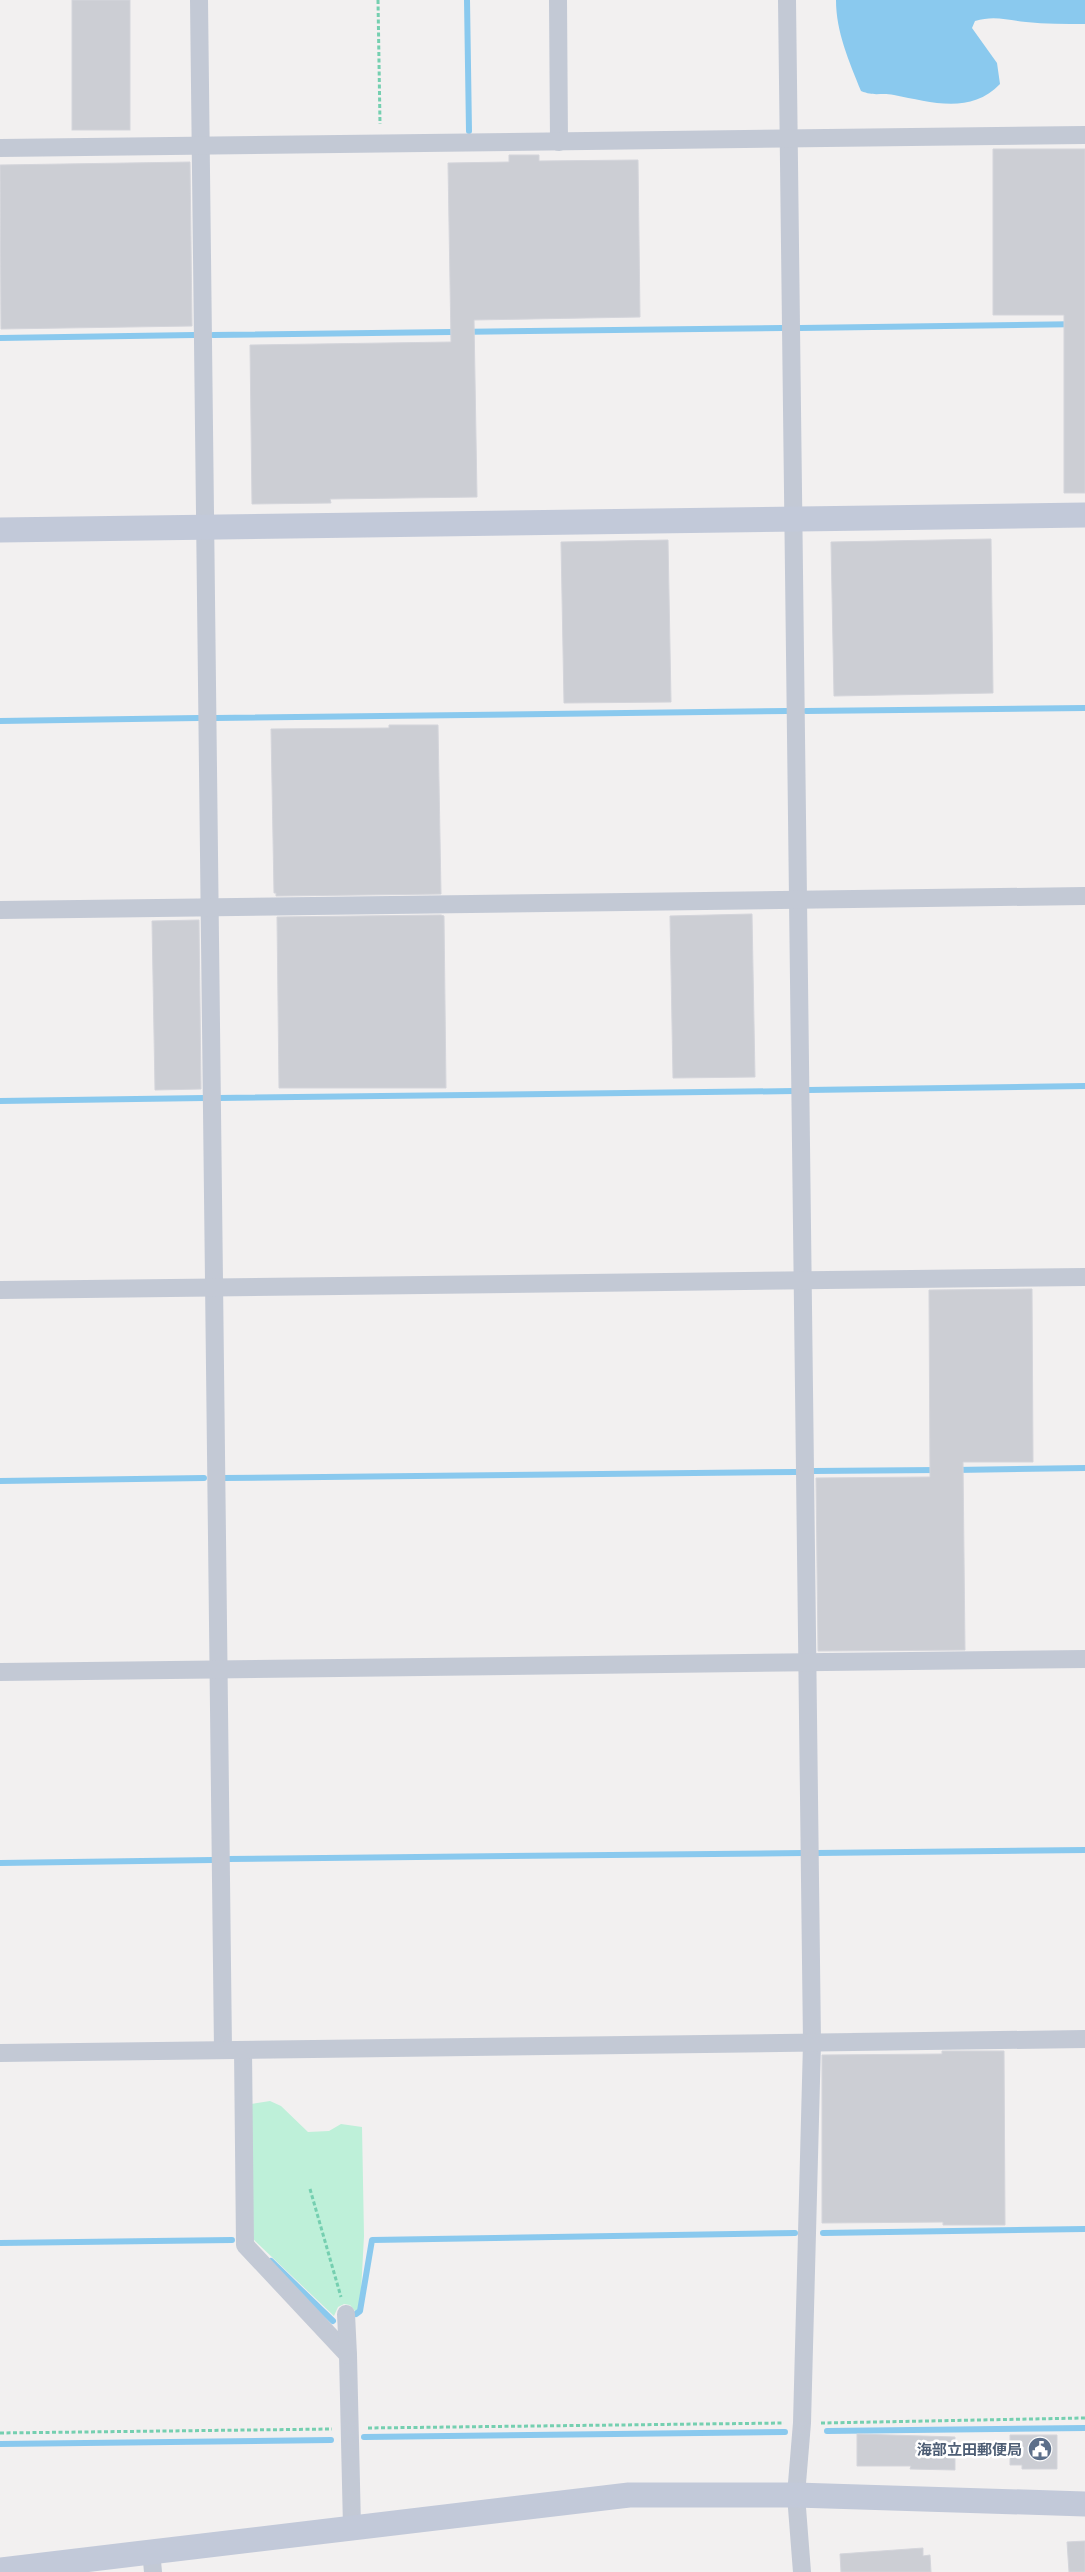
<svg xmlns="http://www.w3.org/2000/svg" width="1085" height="2572" viewBox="0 0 1085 2572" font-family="'Titillium Web','Noto Sans JP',sans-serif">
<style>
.green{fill:#bef0d9}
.water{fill:#8ac9ee}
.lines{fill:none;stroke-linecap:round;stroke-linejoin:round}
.stream{stroke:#8ac9ee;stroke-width:6}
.building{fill:#ccced4;stroke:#d4d5db}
.path{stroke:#75cfb0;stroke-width:3;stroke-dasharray:4 2.5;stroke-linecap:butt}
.street{stroke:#c3c9d5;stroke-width:18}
.secondary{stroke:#c2c9d9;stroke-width:25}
.labels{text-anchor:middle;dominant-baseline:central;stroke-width:5;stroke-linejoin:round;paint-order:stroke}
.service-label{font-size:15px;font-weight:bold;fill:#4e5e75;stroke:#fff;text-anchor:end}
</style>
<rect width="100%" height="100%" fill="#f2f0f0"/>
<polygon class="green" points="270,2101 281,2106 308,2132 329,2131 341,2124 362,2127 364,2236 360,2311 355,2311 350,2305 344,2304 338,2307 334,2316 252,2238 251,2104"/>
<path class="water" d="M836,0H1085V24C1065,24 1045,24 1026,22C1007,20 994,15 975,21L972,28L997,63L1000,84C970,115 931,102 894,95C880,92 876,97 861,91C849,61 836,32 836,0Z"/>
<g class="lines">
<g class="stream">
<polyline points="467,0 469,131"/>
<polyline points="800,328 1085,324"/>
<polyline points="213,335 782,328"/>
<polyline points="0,338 194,335"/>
<polyline points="806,711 1085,708"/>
<polyline points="216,718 787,711"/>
<polyline points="0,721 198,718"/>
<polyline points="808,1090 1085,1086"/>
<polyline points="219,1098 794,1091"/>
<polyline points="0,1101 204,1098"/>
<polyline points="955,1470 1085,1468"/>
<polyline points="814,1471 937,1470"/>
<polyline points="223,1478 796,1472"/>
<polyline points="0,1481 204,1478"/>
<polyline points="817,1853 1085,1850"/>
<polyline points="228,1859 803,1853"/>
<polyline points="0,1863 213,1860"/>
<polyline points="823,2233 1085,2229"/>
<polyline points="0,2243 232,2240"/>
<polyline points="271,2261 333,2321"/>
<polyline points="356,2314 360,2311 372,2240 795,2233"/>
<polyline points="827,2431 1085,2428"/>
<polyline points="364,2437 785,2432"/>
<polyline points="0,2444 331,2440"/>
</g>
</g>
<g class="building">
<rect x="72" y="0" width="58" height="130"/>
<polygon points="993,149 1085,149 1085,493 1064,493 1064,315 993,315"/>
<polygon points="509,155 539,155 539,161 638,160 640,317 474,320 477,497 330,499 331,503 252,504 250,345 451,342 448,163 509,162"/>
<polygon points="190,162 192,326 1,329 0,165"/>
<polygon points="991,539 993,693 834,696 831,542"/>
<polygon points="668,540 671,702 564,703 561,542"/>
<polygon points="389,725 438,725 441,894 276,896 276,893 274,893 271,729 389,728"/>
<polygon points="752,914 755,1077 673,1078 670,916"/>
<polygon points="441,915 444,916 446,1088 279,1088 277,917"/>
<polygon points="199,920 201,1089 155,1090 152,921"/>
<polygon points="1032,1289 1033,1462 963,1462 965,1650 818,1651 816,1478 930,1477 929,1290"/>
<polygon points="942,2051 1004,2051 1005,2225 943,2225 943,2222 822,2223 822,2055 942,2054"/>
<polygon points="857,2434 955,2437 955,2470 910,2469 911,2466 857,2466"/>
<polygon points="1010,2435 1057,2435 1057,2469 1022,2469 1022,2465 1010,2465"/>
<polygon points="1085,2541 1085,2572 1069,2572 1067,2542"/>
<polygon points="923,2548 923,2556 930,2555 931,2572 841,2572 840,2554"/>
</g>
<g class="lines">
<g class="path">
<polyline points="378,0 380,124"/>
<polyline points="310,2189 341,2297"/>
<polyline points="821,2423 1085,2418"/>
<polyline points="368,2428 784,2423"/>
<polyline points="0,2433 332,2429"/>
</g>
<g class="street">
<polyline points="199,0 223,2050"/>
<polyline points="558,0 559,142"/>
<polyline points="787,0 812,2043 802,2423 796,2495 802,2572"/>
<polyline points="0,148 1085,135"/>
<polyline points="0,910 1085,896"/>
<polyline points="0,1290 1085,1277"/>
<polyline points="0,1672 1085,1659"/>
<polyline points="243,2050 245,2245 348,2355 352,2527"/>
<polyline points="0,2053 1085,2039"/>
<polyline points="346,2314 348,2355"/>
<polyline points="151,2550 153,2572"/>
</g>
<g class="secondary">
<polyline points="0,530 1085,515"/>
<polyline points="0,2570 629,2495 796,2495 1085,2504"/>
</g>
</g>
<defs>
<g id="civic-disc" transform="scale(1.25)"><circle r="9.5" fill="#5c6f8a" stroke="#fff"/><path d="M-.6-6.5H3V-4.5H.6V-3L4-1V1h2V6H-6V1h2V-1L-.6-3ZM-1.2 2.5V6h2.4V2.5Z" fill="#fff"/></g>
</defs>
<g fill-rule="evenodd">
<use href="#civic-disc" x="1040" y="2449"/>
</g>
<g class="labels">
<g class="service-label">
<text x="1022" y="2449">海部立田郵便局</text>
</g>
</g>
</svg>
